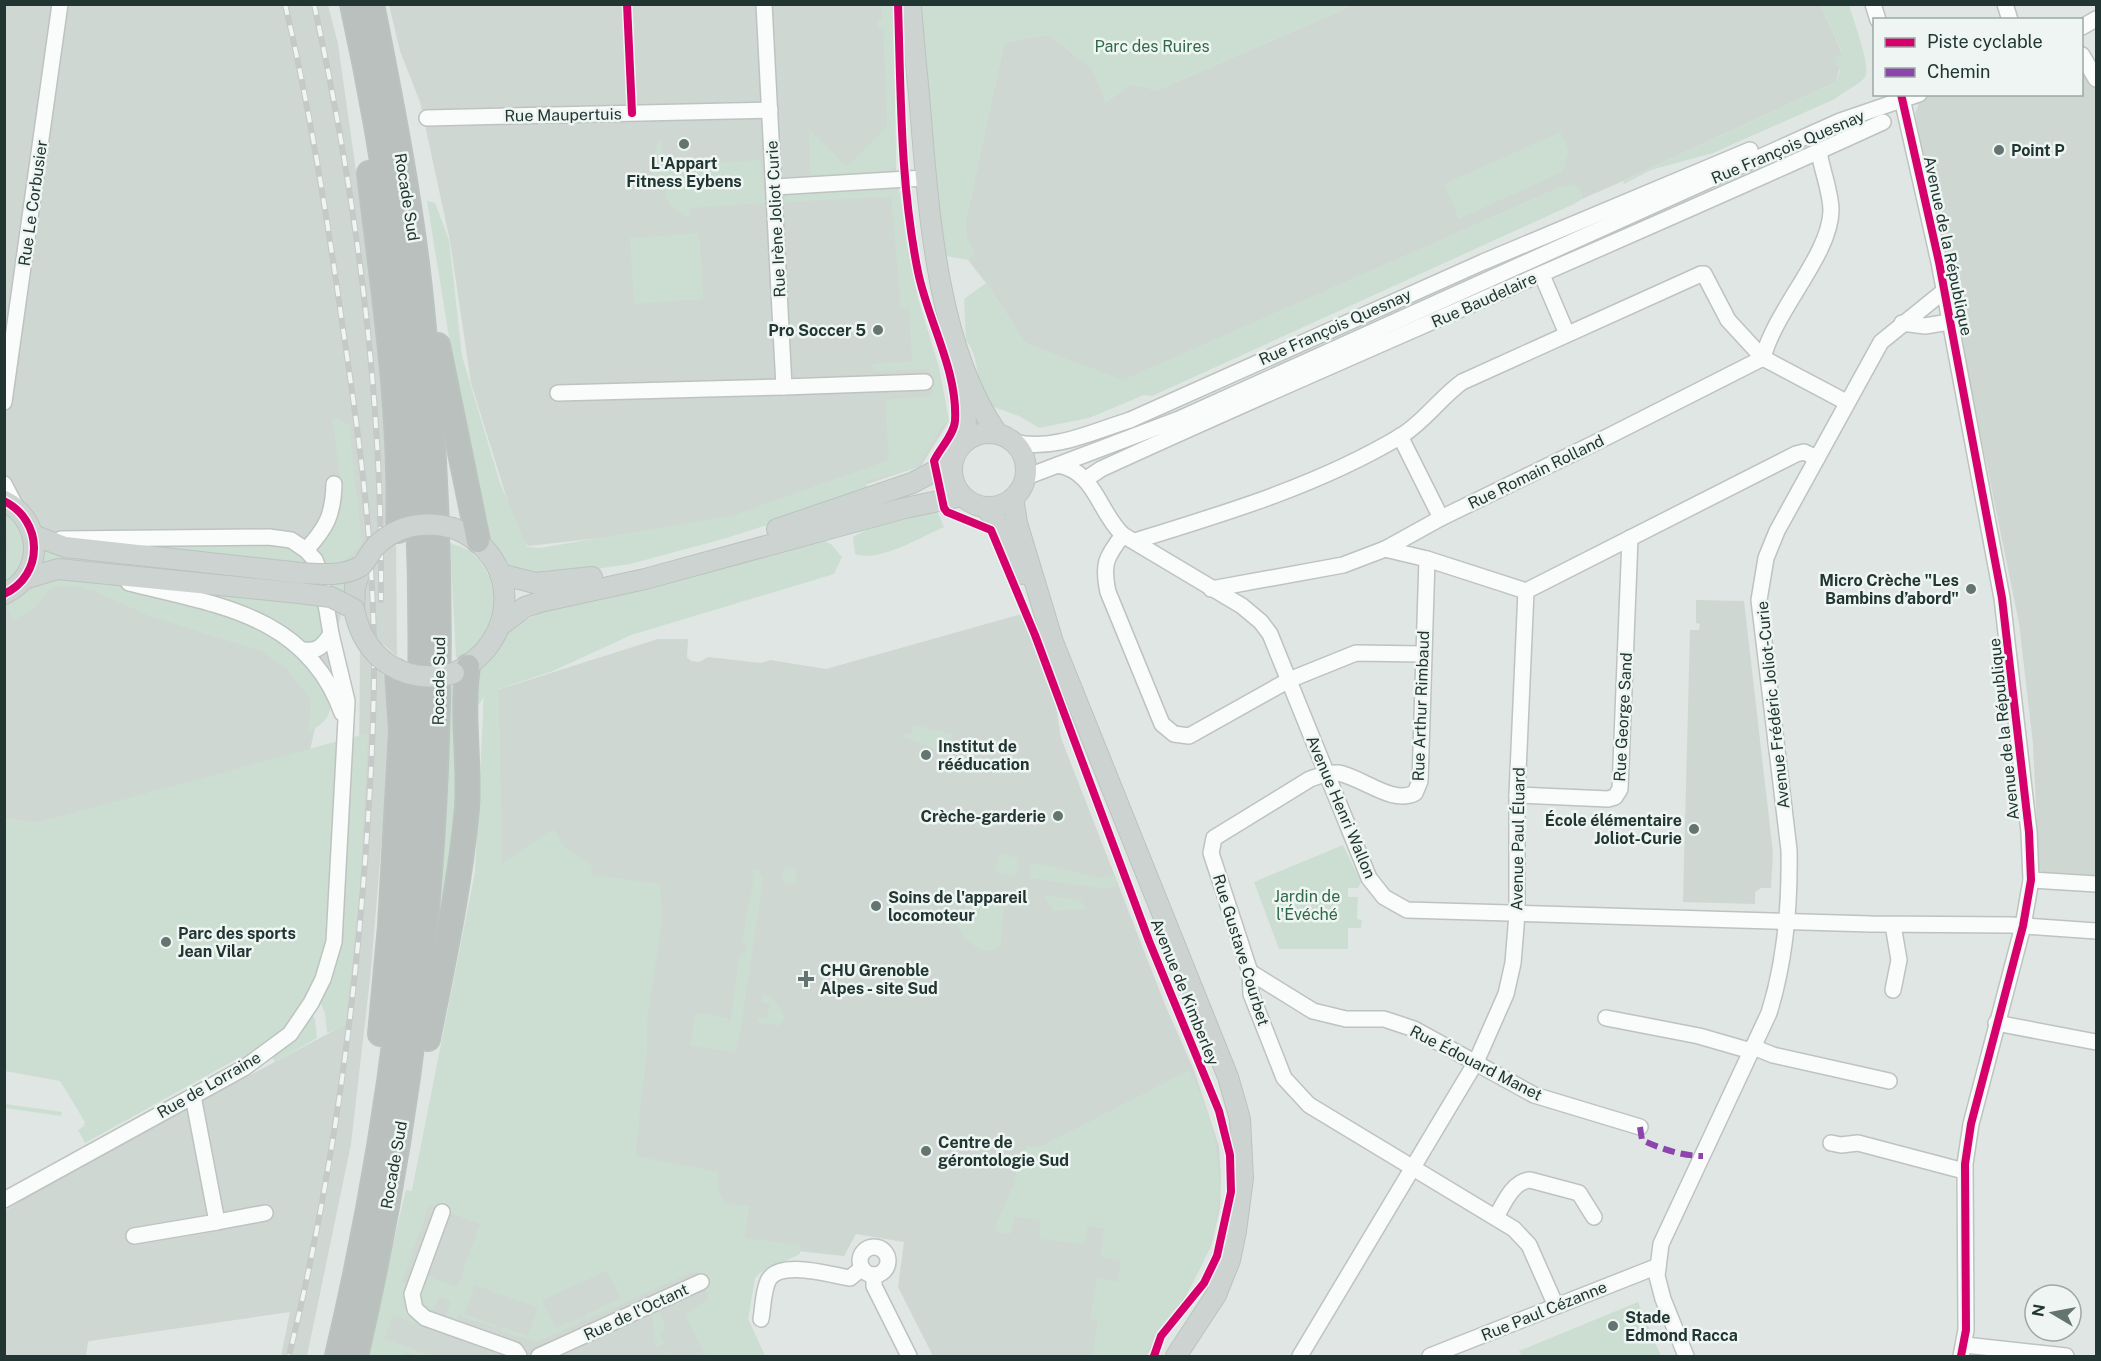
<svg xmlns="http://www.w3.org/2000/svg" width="2101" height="1361" viewBox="0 0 2101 1361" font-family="'Public Sans',sans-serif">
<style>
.built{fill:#cfd7d3}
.green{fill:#cbded1}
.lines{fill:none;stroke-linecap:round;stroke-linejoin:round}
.minor-casing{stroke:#bdc3c0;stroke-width:18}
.major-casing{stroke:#bbc3c0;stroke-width:22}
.highway-casing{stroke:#bbc3c0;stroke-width:26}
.minor{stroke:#fafbfb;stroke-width:15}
.major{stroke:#ccd3d1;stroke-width:20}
.highway{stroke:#b9c0be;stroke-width:22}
.rail-casing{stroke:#c5c9c8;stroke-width:6}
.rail{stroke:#eef5f2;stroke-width:4;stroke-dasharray:11;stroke-linecap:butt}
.major-bridge-casing{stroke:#bbc3c0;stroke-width:22;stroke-linecap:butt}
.major-bridge{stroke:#ccd3d1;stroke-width:20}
.quiet{stroke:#8e44ad;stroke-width:6;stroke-dasharray:12 6;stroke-linecap:butt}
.cycleway-casing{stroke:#eef5f2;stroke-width:11}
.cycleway{stroke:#d6006c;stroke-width:8}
.poi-dot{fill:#647470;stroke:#eef5f2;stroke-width:2}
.labels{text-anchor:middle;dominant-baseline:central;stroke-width:5;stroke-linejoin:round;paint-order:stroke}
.park-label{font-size:16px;fill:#2f6949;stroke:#eef5f2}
.street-label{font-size:16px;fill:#213632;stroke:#eef5f2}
.poi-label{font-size:16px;font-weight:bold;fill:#213632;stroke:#eef5f2;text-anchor:start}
</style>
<rect width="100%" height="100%" fill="#e0e6e3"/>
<g class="built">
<polygon points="5,5 328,5 338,44 372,284 391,460 389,519 354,557 310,750 37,823 5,819"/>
<polygon points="389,5 893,5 896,167 903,226 918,299 939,368 949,421 921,466 760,520 528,546 522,539 510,509 471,383 450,241 420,102 400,51"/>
<polygon points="1353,5 1821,5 1843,55 1836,82 1614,185 1582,199 1581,190 1561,187 1122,381 1025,343 986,283 968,260 974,251 967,239 965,223 1004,43 1047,34 1093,69 1106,102 1131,84 1158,90"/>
<polygon points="2082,42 2096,64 2096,881 2048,878 2039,869 2033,744 2019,623 1915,114 1922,95 2082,94"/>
<polygon points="396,539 397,656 379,641 369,627 364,612 363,587 374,558"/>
<polygon points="1696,600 1744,601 1773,853 1771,888 1761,888 1755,892 1755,904 1683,902 1690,630 1699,630 1700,624 1696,623"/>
<polygon points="1022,614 1055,700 1061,738 1166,1007 1194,1070 1219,1146 1221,1177 1220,1208 1211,1246 1184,1300 1146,1356 933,1356 898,1287 904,1242 856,1234 844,1256 798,1251 731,1282 765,1356 378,1356 478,870 484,694 658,639 688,639 687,657 691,661 699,662 708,657 761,663 770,660 826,669"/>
<polygon points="360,646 386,678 392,691 385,800 371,970 351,1144 307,1356 281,1356 290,1312 90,1341 88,1342 86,1356 5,1356 5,1211 59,1176 337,1029 349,922 359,778"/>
</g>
<g class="green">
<polygon points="881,5 893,5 896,167 885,173 810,177 809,130 847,166 887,126 883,28 878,28 878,20 882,19"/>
<polygon points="922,5 1353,5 1158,90 1131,84 1106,102 1093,69 1047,34 1004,43 965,223 967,239 974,251 968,260 946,256 939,244 926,116"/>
<path d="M1821,5H1849C1852,17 1872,68 1865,77C1860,84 1843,92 1835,99L1713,153L1651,170L1624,184L1623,181L1836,82L1840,71L1834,58L1843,54Z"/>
<polygon points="1560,132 1569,151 1562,172 1459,219 1444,184"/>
<path d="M660,137L664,166L760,160L765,203L691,208L688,218C673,210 665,203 665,185L652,173L651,161Z"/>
<path d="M1574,184L1581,190L1582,199L1574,204L1152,396L1144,395L1089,418L1039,428L1019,416L991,406C988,400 981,391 980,385C977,370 976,352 966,340L964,299L986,283L1025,343L1123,380L1561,187Z"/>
<polygon points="892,186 897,187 900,193 909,260 918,299 939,368 949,421 943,425 917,467 866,482 868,493 723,539 630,564 534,578 507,566 486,538 463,423 427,201 435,203 449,240 462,356 500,483 527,547 540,548 734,515 889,460 885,400 933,396 930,369 873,371 873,364 912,361 909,308 901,308 891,197 784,202 788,193"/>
<polygon points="699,233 703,299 634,304 630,238"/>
<path d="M332,417L349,425L362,544C351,558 340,565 322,565L313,549L333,526L343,499Z"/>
<path d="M4,511C21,524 30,542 23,563C21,571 10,580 5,586V559L8,549Z"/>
<path d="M937,511L944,527C921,537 878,563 855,554L853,537L870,528Z"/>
<path d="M823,540L832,545L842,557L834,574L631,635L553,671L499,689L502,863L553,829L563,845L592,865L591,875L660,884L662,921L647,1021V1050L635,1156L719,1172C716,1186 717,1193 727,1204L749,1206L745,1238L800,1245V1254L760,1273L755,1278L748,1320L765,1356H705L685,1314L709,1299L697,1270L586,1320L584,1316L620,1298L607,1271L542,1300L555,1328L580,1318L581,1322L537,1342L501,1331V1327L528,1336L538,1308L475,1285L464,1314L498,1326L496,1328L459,1315L456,1323L445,1319L451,1301L438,1297L434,1309L425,1312L417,1299L425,1275L457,1287L480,1224L429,1206L402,1282L408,1285L413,1317L423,1326L393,1315L385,1339L432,1356H419L406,1352L401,1356H366L406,1190L412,1191L475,872L484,696L479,705L474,684L480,670L508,633L522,622L554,606L667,584Z"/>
<path d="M450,543C456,545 466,548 471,552C494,571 501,606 488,633C483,642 470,652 462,660L456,657Z"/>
<polygon points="108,544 288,544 313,565"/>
<polygon points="45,548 345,579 344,596 43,564"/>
<path d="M75,577C136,592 210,602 266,630C294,644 319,673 329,701C334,716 320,727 308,731L311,700L287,669L261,651L149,616L94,591L75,586L52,587L35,607L13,621L7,607C38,587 37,581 75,577Z"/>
<path d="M187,588L321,606C323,618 329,638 311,641C296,644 279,623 267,617C243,604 213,599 186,591Z"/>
<polygon points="453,683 459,685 461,791 430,994 445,816 450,689"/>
<polygon points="914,725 953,734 948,754 904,737 906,732 911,734"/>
<polygon points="368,734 360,891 345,1026 327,1033 325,1013 319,1000 345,850 353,737"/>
<polygon points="342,740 328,936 319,972 303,1004 279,1034 250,1056 233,1061 85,1143 78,1130 84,1126 85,1122 60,1081 5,1071 4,819 37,823"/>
<polygon points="1343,845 1361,882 1358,888 1348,888 1348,897 1358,897 1357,919 1362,920 1361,928 1348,928 1348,949 1279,949 1254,882"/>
<polygon points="1000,854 1018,858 1016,877 994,871"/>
<polygon points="1036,863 1100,878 1114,875 1117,886 1104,889 1030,878 1030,865"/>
<circle cx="789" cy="876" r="8"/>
<polygon points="752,870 759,871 763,879 740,1034 735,1052 690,1046 695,1013 728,1018 728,1022 730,1022 740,953 745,953 747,943 742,942 754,876"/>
<path d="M969,892L994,895L1004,904L1001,946C981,963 957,932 952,914L960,918L970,898L962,895Z"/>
<polygon points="1044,895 1080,900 1085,909 1053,911"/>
<polygon points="764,995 772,996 785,1019 779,1026 758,1022 759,1017 767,1018 770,1004 761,1002"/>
<polygon points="312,1015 315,1019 317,1038 275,1062 271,1055"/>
<path d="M1189,1070C1219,1130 1231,1190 1206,1255C1192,1291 1165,1324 1144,1356H1092L1098,1320L1090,1319L1097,1278L1117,1282L1121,1260L1100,1257L1104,1229L1088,1226L1084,1244L1040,1239V1220L1014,1217L1011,1234L994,1232C999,1216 1005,1204 1012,1189C1019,1173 1014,1159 1028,1146H1042Z"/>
<polygon points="5,1104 62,1112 61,1116 5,1108"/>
<polygon points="1638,1302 1661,1356 1522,1356 1519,1351"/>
<path d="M658,1309L666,1329L659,1332L671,1356L664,1344L657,1348C653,1341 654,1323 651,1312Z"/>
</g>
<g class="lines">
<g class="minor-casing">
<g id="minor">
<polyline points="1873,4 1878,20"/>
<polyline points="2005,4 2010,20"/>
<polyline points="2082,27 2096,19"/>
<polyline points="2082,55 2096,79"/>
<polyline points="1901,94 1939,262 2002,598 2029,832 2031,880 2023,926 1971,1124 1965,1164 1966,1330 1961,1356"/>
<polyline points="427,118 770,110"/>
<polyline points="775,187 924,178"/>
<polyline points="1542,275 1567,334"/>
<polyline points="1902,323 1925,326 1949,322"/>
<path d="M1763,358C1775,310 1830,255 1831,211C1831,192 1822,171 1819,152"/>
<polyline points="784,387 925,382"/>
<polyline points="558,393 784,387 764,4"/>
<polyline points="4,402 60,4"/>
<polyline points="1400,436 1441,518"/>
<path d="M1014,442C1052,452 1094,431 1130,420L1483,262L1750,150"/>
<path d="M1058,465C1095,471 1099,513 1123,535L1242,606L1261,622L1270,634L1369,878L1384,897L1407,910L1871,924L2011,925L2096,931"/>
<polyline points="1026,477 1179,419 1840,121 1919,94"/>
<path d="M1086,479L1101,469C1360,350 1624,241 1883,122"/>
<polyline points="4,484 16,507"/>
<path d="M1123,535C1106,557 1102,564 1108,592L1162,724L1174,734L1189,736L1289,680L1356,653L1423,654"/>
<path d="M1135,541C1226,513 1319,485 1401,436C1425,421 1440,398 1462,382L1701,274H1704L1728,320L1763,358"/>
<polyline points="1385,549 1427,559"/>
<path d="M306,550C327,527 333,515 334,484"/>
<path d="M129,583C217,605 307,615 342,713"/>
<polyline points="1211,589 1343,565 1385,549 1441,518 1609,436 1763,358 1846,402"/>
<path d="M1526,591L1427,559L1420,781L1415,793C1392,805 1362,777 1338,773C1329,772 1319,776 1310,779L1214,838L1211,853L1250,972L1251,994L1284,1078L1309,1105L1514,1229L1529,1245L1556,1306"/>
<path d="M303,650C318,652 323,646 331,634"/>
<polyline points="1517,795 1608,799 1615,797 1620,789 1630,538"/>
<polyline points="2031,880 2096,884"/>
<polyline points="1893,925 1899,960 1893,990"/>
<polyline points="1250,972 1313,1011 1346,1019 1384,1019 1414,1029 1534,1095 1640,1127"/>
<polyline points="1606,1018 1699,1036 1751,1051"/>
<polyline points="1996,1023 2096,1042"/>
<polyline points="1753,1047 1773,1055 1889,1081"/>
<polyline points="1831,1143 1841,1145 1858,1143 1964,1171"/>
<polyline points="4,1200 244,1068 290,1034 311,1003 323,979 334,942 347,701 331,634 321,575 315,560 306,550 291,540 269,537 61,539"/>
<polyline points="442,1212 412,1294 415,1309 425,1318 515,1350 519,1356"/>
<path d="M1496,1217C1504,1203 1513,1181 1530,1180L1579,1193L1594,1217"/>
<polyline points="217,1222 265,1213"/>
<polyline points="134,1236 217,1222 193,1096"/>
<circle cx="874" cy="1261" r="14"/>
<polyline points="874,1275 874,1286 909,1356"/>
<path d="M761,1319C763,1308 763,1292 768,1281C779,1259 830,1275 850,1278L862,1268"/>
<polyline points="1965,1345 2066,1356"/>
<polyline points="539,1356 701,1282"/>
<polyline points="1300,1356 1476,1062 1506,994 1513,963 1517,914 1517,795 1526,591 1796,454 1804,452 1817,458"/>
<polyline points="1430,1356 1658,1266"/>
<path d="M1686,1356L1663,1299L1657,1276L1661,1244L1769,1013C1785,962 1790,904 1789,850L1759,600L1766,558L1777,531L1881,342L1944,291"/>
</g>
</g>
<g class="major-casing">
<g id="major">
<path d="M911,4C913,35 916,65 919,95C928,201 935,345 997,433"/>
<polyline points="959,381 966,422 964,442"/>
<circle cx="989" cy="470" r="37"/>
<polyline points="1013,498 1017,523 1053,642 1228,1077 1240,1119 1243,1178 1236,1231 1230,1260 1216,1295 1176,1356"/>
<path d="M4,501C43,520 45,575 4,594"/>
<polyline points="985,507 1000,525 1022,574"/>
<path d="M453,528C523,555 520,643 454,673"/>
<polyline points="777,529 912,483 952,462"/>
<polyline points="33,535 65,547 301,573"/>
<polyline points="500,574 535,583 592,577"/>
<polyline points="24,579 58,569 299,593"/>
<polyline points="354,609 355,587 362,565"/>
<polyline points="501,625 525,607 540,602 645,579 905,508 962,496"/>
</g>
</g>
<g class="highway-casing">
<g id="highway">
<path d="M369,173C383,291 402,411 398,531"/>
<polyline points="438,345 478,541"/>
<polyline points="380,1034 390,926 401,731 397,671"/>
<path d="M428,1039C443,963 460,886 467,808C470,761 461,713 468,666"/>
<path d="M337,1356C441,916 450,447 352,4"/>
<path d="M356,1356C436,1013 458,659 422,308C412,206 392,105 372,4"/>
</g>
</g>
<use href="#minor" class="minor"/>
<use href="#major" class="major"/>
<use href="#highway" class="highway"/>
<g class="rail-casing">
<g id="rail">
<path d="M285,4C310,109 327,216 342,322C355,410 368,499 372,588C377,674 372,762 366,848C354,1019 330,1190 289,1356"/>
<path d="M314,4C357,199 383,400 381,600"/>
</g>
</g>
<use href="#rail" class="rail"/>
<g class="major-bridge-casing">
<g id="major-bridge">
<path d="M301,573C320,574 343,577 361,566C366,562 370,552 375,547C396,525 425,520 453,528"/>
<path d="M299,593L331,597L354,609C364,659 404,686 454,673"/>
</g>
</g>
<use href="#major-bridge" class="major-bridge"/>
<path class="quiet" d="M1640,1127L1642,1140C1661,1149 1683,1156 1703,1156"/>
<g class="cycleway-casing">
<g id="cycleway">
<polyline points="627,4 632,113"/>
<path d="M898,4C901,95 900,183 918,272C928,321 958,371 955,421C954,435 940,448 934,461L944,508L947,512L991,530L1035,635L1149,941L1219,1111L1230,1155L1231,1192L1217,1256L1204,1283L1161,1336L1154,1356"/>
<polyline points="1901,94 1939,262 2002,598 2029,832 2031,880 2023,926 1971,1124 1965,1164 1966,1330 1961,1356"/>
<path d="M4,501C43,520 45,575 4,594"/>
</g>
</g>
<use href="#cycleway" class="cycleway"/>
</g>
<g class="poi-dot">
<circle cx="684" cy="144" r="6"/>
<circle cx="1999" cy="150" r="6"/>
<circle cx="878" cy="330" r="6"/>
<circle cx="1971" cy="589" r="6"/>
<circle cx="926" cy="755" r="6"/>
<circle cx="1058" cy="816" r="6"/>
<circle cx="1694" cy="829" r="6"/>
<circle cx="876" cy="906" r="6"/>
<circle cx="166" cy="942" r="6"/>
<path d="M803 970h6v6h6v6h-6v6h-6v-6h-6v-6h6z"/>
<circle cx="926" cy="1151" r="6"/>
<circle cx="1613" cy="1326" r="6"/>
</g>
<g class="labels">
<g class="park-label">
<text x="1152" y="46">Parc des Ruires</text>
<text x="1307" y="896">Jardin de<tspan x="1307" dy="18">l'Évéché</tspan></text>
</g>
<g class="street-label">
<text transform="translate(563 115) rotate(-1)">Rue Maupertuis</text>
<text transform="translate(1788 147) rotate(-23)">Rue François Quesnay</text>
<text transform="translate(407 197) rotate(81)">Rocade Sud</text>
<text transform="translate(33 203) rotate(-82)">Rue Le Corbusier</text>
<text transform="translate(776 219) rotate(-93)">Rue Irène Joliot Curie</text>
<text transform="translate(1948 246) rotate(78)">Avenue de la République</text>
<text transform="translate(1484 300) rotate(-24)">Rue Baudelaire</text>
<text transform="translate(1335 327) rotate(-24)">Rue François Quesnay</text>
<text transform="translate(1536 472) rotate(-26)">Rue Romain Rolland</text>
<text transform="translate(439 681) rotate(-89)">Rocade Sud</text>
<text transform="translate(1773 705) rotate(-96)">Avenue Frédéric Joliot-Curie</text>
<text transform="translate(1421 706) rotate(-88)">Rue Arthur Rimbaud</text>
<text transform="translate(1623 717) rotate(-87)">Rue George Sand</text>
<text transform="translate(2004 729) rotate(-96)">Avenue de la République</text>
<text transform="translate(1341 807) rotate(67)">Avenue Henri Wallon</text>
<text transform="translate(1518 839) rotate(-89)">Avenue Paul Éluard</text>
<text transform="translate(1241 950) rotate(73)">Rue Gustave Courbet</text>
<text transform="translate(1185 992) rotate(68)">Avenue de Kimberley</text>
<text transform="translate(1476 1063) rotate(27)">Rue Édouard Manet</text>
<text transform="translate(209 1085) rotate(-30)">Rue de Lorraine</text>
<text transform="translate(394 1165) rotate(-80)">Rocade Sud</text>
<text transform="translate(1544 1311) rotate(-22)">Rue Paul Cézanne</text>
<text transform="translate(636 1312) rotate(-25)">Rue de l'Octant</text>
</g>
<g class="poi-label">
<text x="2011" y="150">Point P</text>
<text x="684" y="163" text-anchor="middle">L'Appart<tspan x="684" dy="18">Fitness Eybens</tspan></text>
<text x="866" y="330" text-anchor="end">Pro Soccer 5</text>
<text x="1959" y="580" text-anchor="end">Micro Crèche "Les<tspan x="1959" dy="18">Bambins d’abord"</tspan></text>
<text x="938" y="746">Institut de<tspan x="938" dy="18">rééducation</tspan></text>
<text x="1046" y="816" text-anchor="end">Crèche-garderie</text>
<text x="1682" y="820" text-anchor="end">École élémentaire<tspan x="1682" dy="18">Joliot-Curie</tspan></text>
<text x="888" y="897">Soins de l'appareil<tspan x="888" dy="18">locomoteur</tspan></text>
<text x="178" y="933">Parc des sports<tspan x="178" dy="18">Jean Vilar</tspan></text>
<text x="820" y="970">CHU Grenoble<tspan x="820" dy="18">Alpes - site Sud</tspan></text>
<text x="938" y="1142">Centre de<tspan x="938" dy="18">gérontologie Sud</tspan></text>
<text x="1625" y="1317">Stade<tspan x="1625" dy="18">Edmond Racca</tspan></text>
</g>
</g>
<rect width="2101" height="1361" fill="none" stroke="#213632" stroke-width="12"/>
<rect x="1873" y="18" width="210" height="78" fill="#eef5f2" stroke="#9ca9a5" stroke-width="1.5"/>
<rect x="1885" y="38" width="30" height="9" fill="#d6006c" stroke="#9ca9a5" stroke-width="1.5"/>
<text x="1927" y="48" font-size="18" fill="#213632">Piste cyclable</text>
<rect x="1885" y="68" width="30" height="9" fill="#8e44ad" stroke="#9ca9a5" stroke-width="1.5"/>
<text x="1927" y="78" font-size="18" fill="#213632">Chemin</text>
<g transform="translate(2053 1313) rotate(280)"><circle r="28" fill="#eef5f2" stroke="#9ca9a5" stroke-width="1.5"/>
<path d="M0-4.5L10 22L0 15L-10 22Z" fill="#647470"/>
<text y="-9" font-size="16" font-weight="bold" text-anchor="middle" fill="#213632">N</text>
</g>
</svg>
